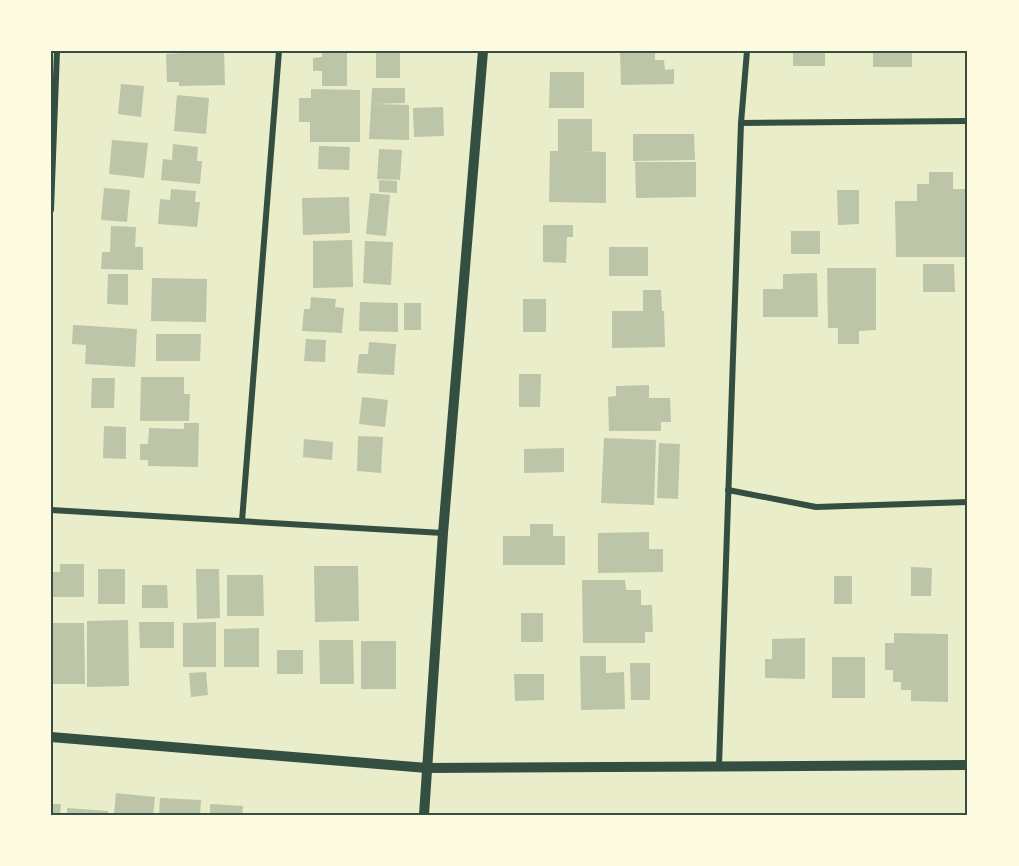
<svg xmlns="http://www.w3.org/2000/svg" width="1019" height="866" viewBox="0 0 1019 866" font-family="Arial,sans-serif">
<style>
.building{fill:#bcc5a7}
.lines{fill:none;stroke-linecap:round;stroke-linejoin:round}
.minor{stroke:#344e41;stroke-width:6}
.tertiary{stroke:#344e41;stroke-width:10}
.neatline{fill:none;stroke:#344e41;stroke-width:2}
</style>
<rect width="100%" height="100%" fill="#e9edc9"/>
<g class="building">
<polygon points="182,51 224,51 225,85 179,86 179,82 167,82 166,54 183,53"/>
<polygon points="322,51 347,51 347,86 322,86 322,71 313,71 313,58 322,57"/>
<rect x="376" y="51" width="24" height="27"/>
<polygon points="620,51 655,51 655,60 664,60 665,70 674,69 674,84 621,85"/>
<rect x="793" y="51" width="32" height="15"/>
<rect x="873" y="51" width="39" height="16"/>
<polygon points="550,72 584,72 584,108 549,108"/>
<polygon points="121,84 144,86 141,117 118,114"/>
<polygon points="372,88 405,88 405,103 376,104 409,105 409,140 369,139"/>
<polygon points="311,89 360,90 360,142 310,142 310,122 299,122 299,98 311,98"/>
<polygon points="177,95 209,98 206,134 174,131"/>
<polygon points="443,107 444,136 414,137 413,108"/>
<polygon points="558,119 592,119 592,151 581,151 606,152 606,203 549,202 550,151 558,151"/>
<polygon points="633,134 694,134 695,160 633,161"/>
<polygon points="112,140 148,143 144,178 109,174"/>
<polygon points="173,144 198,147 197,161 202,161 200,184 161,180 163,159 172,160"/>
<polygon points="319,146 350,147 349,170 318,169"/>
<polygon points="379,149 402,150 400,180 377,179"/>
<polygon points="635,162 696,162 696,197 636,198"/>
<polygon points="929,172 953,172 953,189 966,189 967,257 896,257 895,201 917,201 917,184 929,184"/>
<polygon points="379,180 397,181 397,193 379,192"/>
<polygon points="104,188 130,190 127,222 101,220"/>
<polygon points="171,189 196,191 195,202 200,202 197,227 158,224 160,199 170,200"/>
<polygon points="837,190 859,190 859,224 838,225"/>
<polygon points="370,193 390,195 386,236 366,234"/>
<polygon points="349,197 350,233 303,235 302,198"/>
<polygon points="543,225 573,225 573,237 567,237 566,263 543,262"/>
<polygon points="111,226 136,227 135,247 143,247 143,270 101,269 102,252 110,252"/>
<rect x="791" y="231" width="29" height="23"/>
<polygon points="352,240 353,287 313,288 313,241"/>
<polygon points="365,241 393,242 391,285 363,283"/>
<rect x="609" y="247" width="39" height="29"/>
<polygon points="923,264 954,264 955,292 923,292"/>
<polygon points="827,268 876,268 876,330 859,331 859,344 838,344 838,328 828,328"/>
<polygon points="817,273 818,317 763,317 763,289 783,289 783,274"/>
<polygon points="108,274 128,274 128,305 107,304"/>
<polygon points="152,278 207,279 206,322 151,321"/>
<polygon points="643,290 661,290 662,311 664,311 665,347 612,348 612,311 643,311"/>
<polygon points="311,297 336,299 335,307 344,308 342,333 302,331 304,309 310,309"/>
<rect x="523" y="299" width="23" height="33"/>
<polygon points="360,302 398,303 398,332 359,331"/>
<rect x="404" y="303" width="17" height="27"/>
<polygon points="73,325 137,329 135,367 85,364 86,345 72,344"/>
<polygon points="156,334 201,334 200,361 156,361"/>
<polygon points="306,339 326,340 325,362 304,361"/>
<polygon points="369,342 396,344 394,375 357,373 359,354 368,354"/>
<polygon points="519,374 541,374 540,407 519,407"/>
<polygon points="141,377 184,377 184,394 190,394 189,421 140,421"/>
<polygon points="92,378 115,378 114,408 91,408"/>
<polygon points="649,385 649,398 670,398 671,422 661,422 661,431 609,431 608,397 616,396 616,386"/>
<polygon points="362,397 388,400 385,427 359,424"/>
<polygon points="184,423 199,423 198,467 148,466 148,460 140,460 140,444 148,444 149,428 184,429"/>
<polygon points="104,426 126,427 126,459 103,458"/>
<polygon points="358,436 383,437 381,473 357,471"/>
<polygon points="604,438 656,440 654,505 601,503"/>
<polygon points="304,439 333,442 332,460 303,457"/>
<polygon points="659,443 680,444 678,499 657,498"/>
<polygon points="564,448 564,472 524,473 524,449"/>
<polygon points="530,524 553,524 553,536 565,536 565,565 503,565 503,536 530,536"/>
<polygon points="649,532 649,549 663,549 663,572 598,573 598,533"/>
<polygon points="60,564 84,564 84,597 51,597 51,572 60,572"/>
<polygon points="314,566 358,566 359,621 315,622"/>
<polygon points="911,567 932,568 931,596 911,596"/>
<rect x="98" y="569" width="27" height="35"/>
<polygon points="196,569 219,569 220,618 197,619"/>
<polygon points="227,575 263,575 264,616 227,616"/>
<rect x="834" y="576" width="18" height="28"/>
<polygon points="582,580 625,580 626,590 641,590 641,605 652,605 653,632 645,632 645,643 583,643"/>
<polygon points="142,585 167,585 168,608 142,608"/>
<rect x="521" y="613" width="22" height="29"/>
<polygon points="128,620 129,686 87,687 87,621"/>
<polygon points="139,622 174,622 174,648 140,648"/>
<polygon points="216,622 216,667 183,667 183,623"/>
<polygon points="51,623 84,623 85,684 51,684"/>
<polygon points="259,628 259,667 224,667 224,629"/>
<polygon points="894,633 948,634 948,702 911,701 911,690 901,690 901,682 893,682 893,670 885,670 885,643 894,643"/>
<polygon points="805,638 805,679 765,678 765,659 772,659 772,639"/>
<polygon points="319,640 353,640 354,684 320,684"/>
<rect x="361" y="641" width="35" height="48"/>
<rect x="277" y="650" width="26" height="24"/>
<polygon points="580,656 606,656 606,673 624,672 625,709 581,710"/>
<rect x="832" y="657" width="33" height="41"/>
<polygon points="630,663 650,663 650,700 631,700"/>
<polygon points="206,672 208,695 191,697 189,673"/>
<polygon points="514,674 544,674 544,700 515,701"/>
<polygon points="116,793 155,797 153,815 114,815"/>
<polygon points="160,798 201,800 200,815 159,815"/>
<polygon points="51,804 61,804 60,815 51,815"/>
<polygon points="210,804 243,806 242,815 210,815"/>
<polygon points="67,808 108,811 108,815 67,815"/>
</g>
<g class="lines">
<g class="minor">
<polyline points="741,123 968,121"/>
<polyline points="51,210 57,51"/>
<polyline points="728,490 816,507 968,502"/>
<polyline points="51,510 443,533"/>
<polyline points="242,521 279,51"/>
<polyline points="719,766 741,123 747,51"/>
</g>
<g class="tertiary">
<polyline points="51,737 427,768 968,765"/>
<polyline points="424,815 443,533 483,51"/>
</g>
</g>
<rect width="1019" height="866" fill="none" stroke="#fefae0" stroke-width="105"/>
<rect x="52" y="52" width="914" height="762" class="neatline"/>
</svg>
